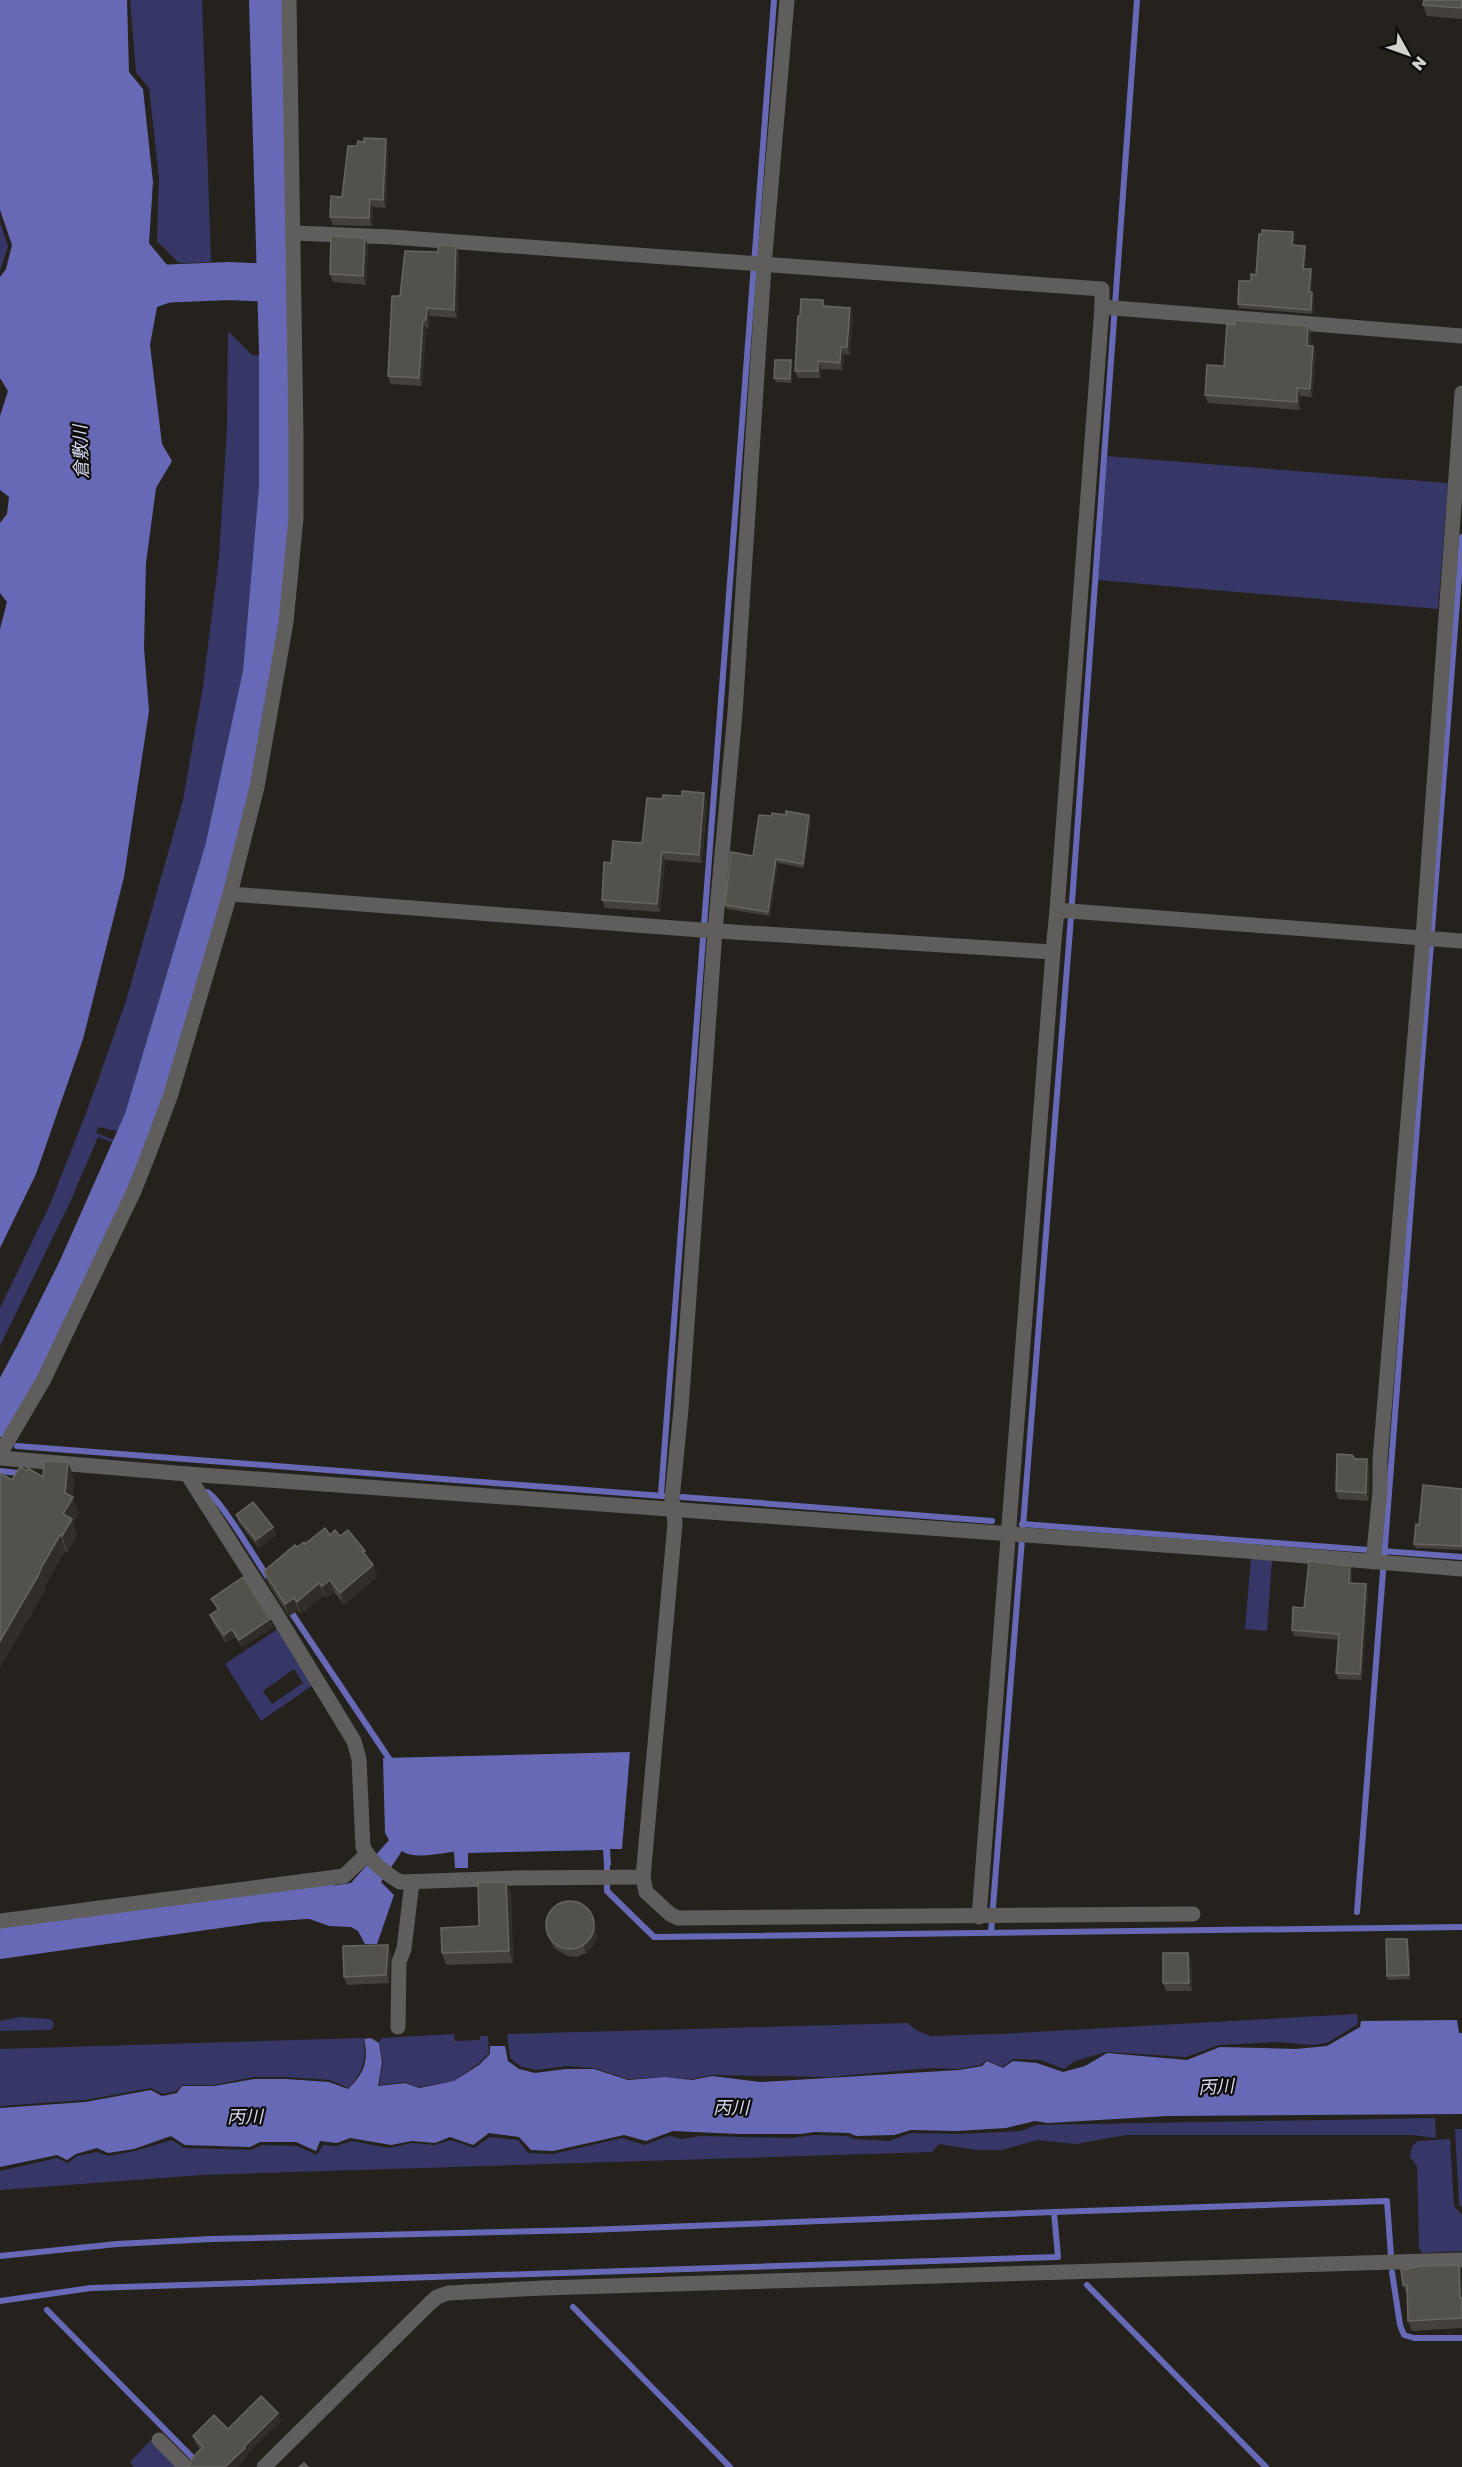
<svg xmlns="http://www.w3.org/2000/svg" width="1462" height="2467" viewBox="0 0 1462 2467" font-family="'Golos Text','Noto Sans JP',sans-serif">
<style>
.green{fill:#363767;fill-rule:evenodd}
.water{fill:#6769b7}
.lines{fill:none;stroke-linecap:round;stroke-linejoin:round}
.stream{stroke:#6769b7;stroke-width:6}
.river{stroke:#6769b7;stroke-width:38}
.minor{stroke:#5f5e5c;stroke-width:15}
.wall{fill:#44413c}
.shaded-wall{fill:#312e29}
.building{fill:#53514c;stroke:#686560;stroke-width:1.5}
.labels{text-anchor:middle;dominant-baseline:central;stroke-width:4.5;stroke-linejoin:round;paint-order:stroke}
.water-label{font-size:18px;font-style:italic;fill:#d6d9ef;stroke:#0d0c0a}
</style>
<rect width="100%" height="100%" fill="#25221e"/>
<g class="green">
<polygon points="130,0 202,0 211,262 179,263 157,241 159,177 149,88 136,72"/>
<polygon points="0,222 8,246 0,271"/>
<polygon points="228,331 252,355 266,356 268,478 259,594 250,678 233,769 207,873 154,1056 126,1133 98,1127 96,1133 120,1142 48,1305 0,1394 0,1389 45,1304 117,1144 98,1137 71,1200 0,1346 0,1308 48,1209 88,1108 126,1001 183,800 203,686 219,558 227,428"/>
<polygon points="1106,456 1448,483 1438,609 1097,580"/>
<polygon points="1251,1558 1272,1560 1267,1631 1245,1629"/>
<path d="M279,1628L313,1685L261,1721L225,1664ZM294,1669L303,1683L272,1704L263,1691Z"/>
<polygon points="1357,2014 1358,2024 1329,2042 1314,2045 1277,2042 1219,2045 1186,2057 1106,2052 1075,2061 1064,2069 1041,2060 1013,2059 1002,2067 987,2060 980,2065 958,2069 931,2068 829,2077 712,2075 691,2079 664,2077 628,2079 594,2068 566,2066 536,2070 520,2066 510,2058 507,2034 908,2023 916,2030 930,2036 998,2034"/>
<polygon points="20,2017 51,2019 54,2024 51,2030 0,2031 0,2021"/>
<polygon points="454,2034 455,2041 480,2040 480,2036 488,2036 489,2053 478,2064 454,2081 418,2087 404,2082 379,2085 383,2061 379,2042 382,2038"/>
<path d="M363,2038C367,2059 363,2073 348,2088L330,2080L285,2077H253L214,2085H182L176,2091L163,2094L151,2088L85,2100L0,2106V2049Z"/>
<polygon points="1435,2118 1436,2138 1412,2135 1126,2135 1076,2144 1037,2140 1002,2150 977,2150 939,2144 932,2152 202,2175 0,2190 0,2171 57,2158 68,2163 77,2156 97,2152 108,2156 135,2151 172,2140 184,2148 251,2150 262,2145 297,2146 317,2155 323,2145 336,2146 352,2141 388,2148 412,2143 435,2145 451,2140 474,2148 490,2137 518,2140 528,2153 553,2154 622,2138 644,2145 669,2136 682,2139 701,2136 792,2138 815,2135 848,2136 854,2139 889,2141 911,2133 958,2134 1021,2131 1036,2125"/>
<polygon points="1455,2129 1462,2129 1462,2207 1459,2205"/>
<polygon points="1450,2139 1454,2206 1462,2215 1462,2251 1422,2253 1419,2248 1417,2166 1410,2157 1412,2147 1417,2141"/>
<polygon points="151,2440 177,2467 134,2467 130,2462"/>
</g>
<g class="water">
<polygon points="0,0 127,0 129,72 143,89 153,182 149,243 172,271 202,273 209,280 210,286 203,291 157,307 150,345 162,444 172,461 156,488 146,563 144,648 149,711 124,877 83,1039 36,1174 0,1248 0,629 7,602 0,593 0,523 7,514 9,497 0,490 0,416 8,391 0,378 0,277 6,269 12,245 0,210"/>
<path d="M630,1752L622,1849H610L611,1865H604L603,1850L468,1853V1868H455L454,1852C438,1853 415,1860 402,1851L381,1882L394,1895L377,1944H365L358,1931L351,1927L329,1926L290,1912L270,1913L268,1895L351,1883L389,1840L385,1833L383,1758Z"/>
<path d="M1457,2020L1459,2033H1462V2114L1167,2116L1048,2123L1035,2121L1006,2128L957,2131L911,2130L894,2135L856,2136L849,2133L814,2132L801,2134H739L673,2131L646,2141L624,2135L553,2151L531,2150L519,2137L489,2133L473,2145L450,2137L435,2143L412,2141L391,2145L350,2138L337,2143L320,2141L316,2151L296,2142H260L250,2147L185,2145L171,2136L134,2149L108,2153L97,2148L76,2154L67,2160L57,2155L0,2167V2108L85,2102L151,2090L162,2096L177,2093L182,2086H214L254,2079H286L329,2082L348,2089C364,2074 369,2061 364,2039L371,2038L379,2043L382,2062L378,2086L405,2083L419,2088L454,2081L479,2065L490,2054V2046H505L508,2061L519,2069L535,2073L566,2069H594L628,2080L665,2077L692,2080L712,2076L760,2082L959,2070L982,2066L987,2061L1003,2068L1013,2061L1037,2063L1063,2072L1085,2066L1107,2053L1187,2060L1220,2047L1296,2049L1327,2046L1360,2027L1361,2021Z"/>
</g>
<g class="lines">
<g class="stream">
<polyline points="17,1446 663,1496"/>
<polyline points="0,1471 19,1473"/>
<path d="M207,1492C220,1498 256,1560 267,1576"/>
<polyline points="661,1494 774,0"/>
<polyline points="682,1497 992,1521"/>
<polyline points="1022,1524 1462,1557"/>
<polyline points="289,1609 392,1763"/>
<polyline points="607,1859 607,1891 654,1937 1462,1927"/>
<polyline points="1357,1912 1462,537"/>
<polyline points="991,1932 1070,930 1137,0"/>
<polyline points="0,2256 117,2244 211,2239 586,2230 1054,2212"/>
<polyline points="1392,2272 1400,2325 1404,2335 1414,2338 1462,2338"/>
<polyline points="1087,2285 1266,2467"/>
<polyline points="0,2301 91,2288 122,2287 1058,2257 1054,2212 1387,2201 1391,2256"/>
<polyline points="573,2307 730,2467"/>
<polyline points="47,2310 202,2467"/>
</g>
<g class="river">
<polyline points="158,284 229,281 276,283"/>
<polyline points="0,1418 38,1347 77,1269 143,1120 224,849 262,673 278,488 278,351 268,0"/>
<polyline points="0,1940 261,1903 321,1899"/>
</g>
<g class="minor">
<polyline points="294,233 391,237 1102,289 1102,307 1462,336"/>
<polyline points="230,894 701,930 1053,952 1057,910 1462,941"/>
<polyline points="1057,910 1102,307"/>
<polyline points="0,1454 43,1381 134,1191 151,1148 171,1094 230,894 257,787 286,622 296,518 296,436 289,0"/>
<polyline points="0,1458 187,1474 1246,1551 1462,1569"/>
<path d="M187,1474L277,1615L354,1741L359,1759L363,1847C371,1862 385,1873 400,1882L514,1878L643,1877L675,1523L672,1499L681,1409L715,931L735,713L764,266L787,0"/>
<polyline points="1373,1562 1380,1491 1380,1460 1423,938 1462,393"/>
<polyline points="643,1877 646,1892 670,1914 678,1918 1193,1914"/>
<polyline points="979,1917 1053,952"/>
<polyline points="0,1921 344,1876 367,1854"/>
<polyline points="398,2027 399,1962 404,1949 412,1882"/>
<polyline points="159,2440 186,2467"/>
<polyline points="264,2467 429,2304 437,2297 448,2293 543,2288 1462,2260"/>
</g>
</g>
<g class="wall">
<polygon points="1462,0 1462,19 1427,16 1423,5"/>
<polygon points="388,147 386,208 373,207 372,226 333,225 330,217 342,197"/>
<polygon points="1293,232 1295,236 1294,245 1305,246 1306,250 1305,269 1311,269 1312,273 1311,292 1314,297 1313,314 1239,308 1238,304 1251,281"/>
<polygon points="365,238 368,246 366,285 333,282 330,274"/>
<polygon points="456,246 459,254 457,318 430,316 429,329 426,328 422,386 391,384 388,376 400,296 438,252"/>
<polygon points="823,300 826,307 853,316 850,355 844,354 843,370 821,369 821,378 798,378 795,371 800,316"/>
<polygon points="1308,326 1311,334 1311,346 1313,346 1316,354 1312,397 1300,396 1300,410 1208,403 1205,395 1224,366"/>
<polygon points="791,360 792,364 792,383 776,382 774,378"/>
<polygon points="707,801 702,863 665,860 660,912 605,908 602,900 611,863"/>
<polygon points="811,819 804,868 778,863 770,916 727,909 725,905 753,856"/>
<polygon points="1367,1459 1370,1467 1369,1501 1338,1499 1336,1491"/>
<polygon points="27,1471 43,1477 74,1478 72,1497 79,1513 73,1523 77,1535 68,1552 65,1551 47,1582 44,1592 0,1667 0,1474 12,1480"/>
<polygon points="1462,1489 1462,1550 1416,1548 1414,1544 1419,1525"/>
<polygon points="236,1515 276,1535 259,1548 239,1523"/>
<polygon points="330,1535 340,1536 368,1559 373,1565 377,1577 344,1605 334,1592 326,1598 324,1595 301,1614 298,1610 289,1616 268,1583 264,1571 297,1547"/>
<polygon points="1352,1572 1352,1583 1366,1584 1368,1590 1362,1680 1338,1679 1336,1673 1338,1640 1294,1636 1292,1630 1304,1608"/>
<polygon points="211,1599 273,1627 242,1647 235,1637 226,1643 213,1623 210,1615 217,1610"/>
<polygon points="506,1882 511,1894 513,1963 446,1965 442,1953 479,1926"/>
<polygon points="592,1914 595,1922 597,1937 593,1946 586,1953 577,1957 567,1956 554,1948 547,1931"/>
<polygon points="1409,1943 1410,1979 1388,1980 1387,1976"/>
<polygon points="388,1945 391,1953 389,1983 347,1985 344,1977"/>
<polygon points="1188,1953 1191,1961 1192,1991 1166,1991 1163,1983"/>
<polygon points="1459,2265 1462,2274 1462,2328 1412,2331 1408,2321 1407,2295 1403,2285"/>
<polygon points="278,2413 281,2421 247,2454 248,2456 237,2467 185,2467 190,2465 200,2449 196,2444 193,2436 228,2429"/>
</g>
<g class="shaded-wall">
<polygon points="386,139 388,147 386,208 383,200"/>
<polygon points="370,199 373,207 372,226 369,218"/>
<polygon points="1293,232 1295,236 1294,249 1292,245"/>
<polygon points="365,238 368,246 366,285 363,276"/>
<polygon points="456,246 459,254 457,318 454,310"/>
<polygon points="1305,246 1306,250 1305,273 1303,269"/>
<polygon points="1311,269 1312,273 1311,296 1309,292"/>
<polygon points="1312,292 1314,297 1313,314 1311,310"/>
<polygon points="427,308 430,316 429,329 426,320"/>
<polygon points="850,308 853,316 850,355 847,347"/>
<polygon points="423,320 426,328 422,386 419,378"/>
<polygon points="1308,326 1311,334 1310,354 1307,346"/>
<polygon points="1313,346 1316,354 1312,397 1310,389"/>
<polygon points="841,347 844,354 843,370 840,363"/>
<polygon points="791,360 792,364 792,383 790,379"/>
<polygon points="818,361 821,369 821,378 818,371"/>
<polygon points="1297,388 1300,396 1300,410 1297,402"/>
<polygon points="704,793 707,801 702,863 699,855"/>
<polygon points="809,815 811,819 804,868 803,864"/>
<polygon points="662,852 665,860 660,912 657,904"/>
<polygon points="776,859 778,863 770,916 768,912"/>
<polygon points="1367,1459 1370,1467 1369,1501 1366,1493"/>
<polygon points="68,1462 74,1478 72,1498 73,1497 79,1513 73,1523 77,1535 68,1552 62,1536"/>
<polygon points="273,1527 276,1535 259,1548 256,1540"/>
<polygon points="60,1535 65,1551 47,1582 44,1592 0,1667 0,1641"/>
<polygon points="373,1565 377,1577 344,1605 340,1593"/>
<polygon points="1350,1566 1352,1572 1351,1589 1349,1583"/>
<polygon points="330,1580 334,1592 326,1598 322,1586"/>
<polygon points="319,1583 324,1595 301,1614 297,1602"/>
<polygon points="1366,1584 1368,1590 1362,1680 1360,1674"/>
<polygon points="294,1598 298,1610 289,1616 285,1604"/>
<polygon points="270,1619 273,1627 242,1647 239,1640"/>
<polygon points="232,1629 235,1637 226,1643 224,1635"/>
<polygon points="506,1882 511,1894 513,1963 509,1951"/>
<polygon points="592,1914 595,1922 597,1937 593,1946 586,1953 583,1945"/>
<polygon points="1407,1939 1409,1943 1410,1979 1409,1975"/>
<polygon points="388,1945 391,1953 389,1983 386,1975"/>
<polygon points="1188,1953 1191,1961 1192,1991 1189,1983"/>
<polygon points="1459,2265 1462,2274 1462,2304 1460,2298"/>
<polygon points="278,2413 281,2421 247,2454 248,2456 237,2467 225,2467 244,2447"/>
</g>
<g class="building">
<polygon points="1424,0 1462,0 1461,8 1423,5"/>
<polygon points="364,138 386,139 383,200 370,199 369,218 330,217 331,196 342,197 348,146 357,146 358,141 364,142"/>
<polygon points="1262,230 1293,232 1292,245 1305,246 1303,269 1311,269 1309,292 1312,292 1311,310 1238,304 1239,281 1251,281 1251,274 1256,275 1259,234 1262,234"/>
<polygon points="331,236 365,238 363,276 330,274"/>
<polygon points="438,245 456,246 454,310 427,308 426,320 423,320 419,378 388,376 392,296 400,296 405,251 438,252"/>
<polygon points="801,299 823,300 823,306 850,308 847,347 841,347 840,363 818,361 818,371 795,371 798,316 800,316"/>
<polygon points="1235,320 1308,326 1307,346 1313,346 1310,389 1297,388 1297,402 1205,395 1207,365 1224,366 1227,324 1235,325"/>
<polygon points="775,360 791,360 790,379 774,378"/>
<polygon points="682,791 704,793 699,855 662,852 657,904 602,900 604,862 611,863 613,841 642,843 647,798 662,799 663,795 682,796"/>
<polygon points="786,811 809,815 803,864 776,859 768,912 725,905 731,852 753,856 759,815 772,816 772,813 786,815"/>
<polygon points="1337,1454 1352,1455 1355,1459 1367,1459 1366,1493 1336,1491"/>
<polygon points="44,1461 68,1462 65,1493 73,1497 63,1514 72,1519 62,1536 60,1535 42,1566 38,1576 0,1641 0,1473 12,1480 20,1467 27,1471 28,1468 43,1477"/>
<polygon points="1423,1485 1462,1489 1462,1546 1414,1544 1416,1524 1419,1525"/>
<polygon points="253,1502 273,1527 256,1540 236,1515"/>
<polygon points="325,1528 330,1535 335,1530 340,1536 348,1530 365,1551 363,1552 373,1565 340,1593 330,1580 322,1586 319,1583 297,1602 294,1598 285,1604 264,1571 295,1545 297,1547 304,1542 305,1544"/>
<polygon points="1309,1561 1350,1566 1349,1583 1366,1584 1360,1674 1336,1673 1339,1634 1292,1630 1293,1607 1304,1608"/>
<polygon points="243,1577 270,1619 239,1640 232,1629 224,1635 210,1615 219,1609 211,1599"/>
<polygon points="478,1882 506,1882 509,1951 442,1953 441,1928 479,1926"/>
<circle cx="570" cy="1925" r="24"/>
<polygon points="1386,1939 1407,1939 1409,1975 1387,1976"/>
<polygon points="388,1945 386,1975 344,1977 343,1946"/>
<polygon points="1163,1953 1188,1953 1189,1983 1163,1983"/>
<polygon points="1459,2265 1460,2298 1462,2298 1462,2318 1408,2321 1407,2285 1403,2285 1401,2270 1421,2266"/>
<polygon points="261,2396 278,2413 244,2447 245,2448 225,2467 185,2467 190,2465 193,2457 203,2447 193,2436 214,2415 228,2429"/>
<polygon points="304,2463 308,2467 299,2467"/>
</g>
<g class="labels">
<g class="water-label">
<text transform="translate(80 452) rotate(-92)">倉敷川</text>
<text transform="translate(1216 2086) rotate(-3)">丙川</text>
<text x="731" y="2107">丙川</text>
<text transform="translate(245 2116) rotate(-1)">丙川</text>
</g>
</g>
<g transform="translate(1408 54) rotate(130)" stroke="#0d0c0a" stroke-width="4.5" paint-order="stroke">
<path d="M0-4.5L10 22L0 15L-10 22Z" fill="#d4d2cf"/>
<text y="-9" font-size="16" font-weight="bold" text-anchor="middle" fill="#d4d2cf">N</text>
</g>
</svg>
